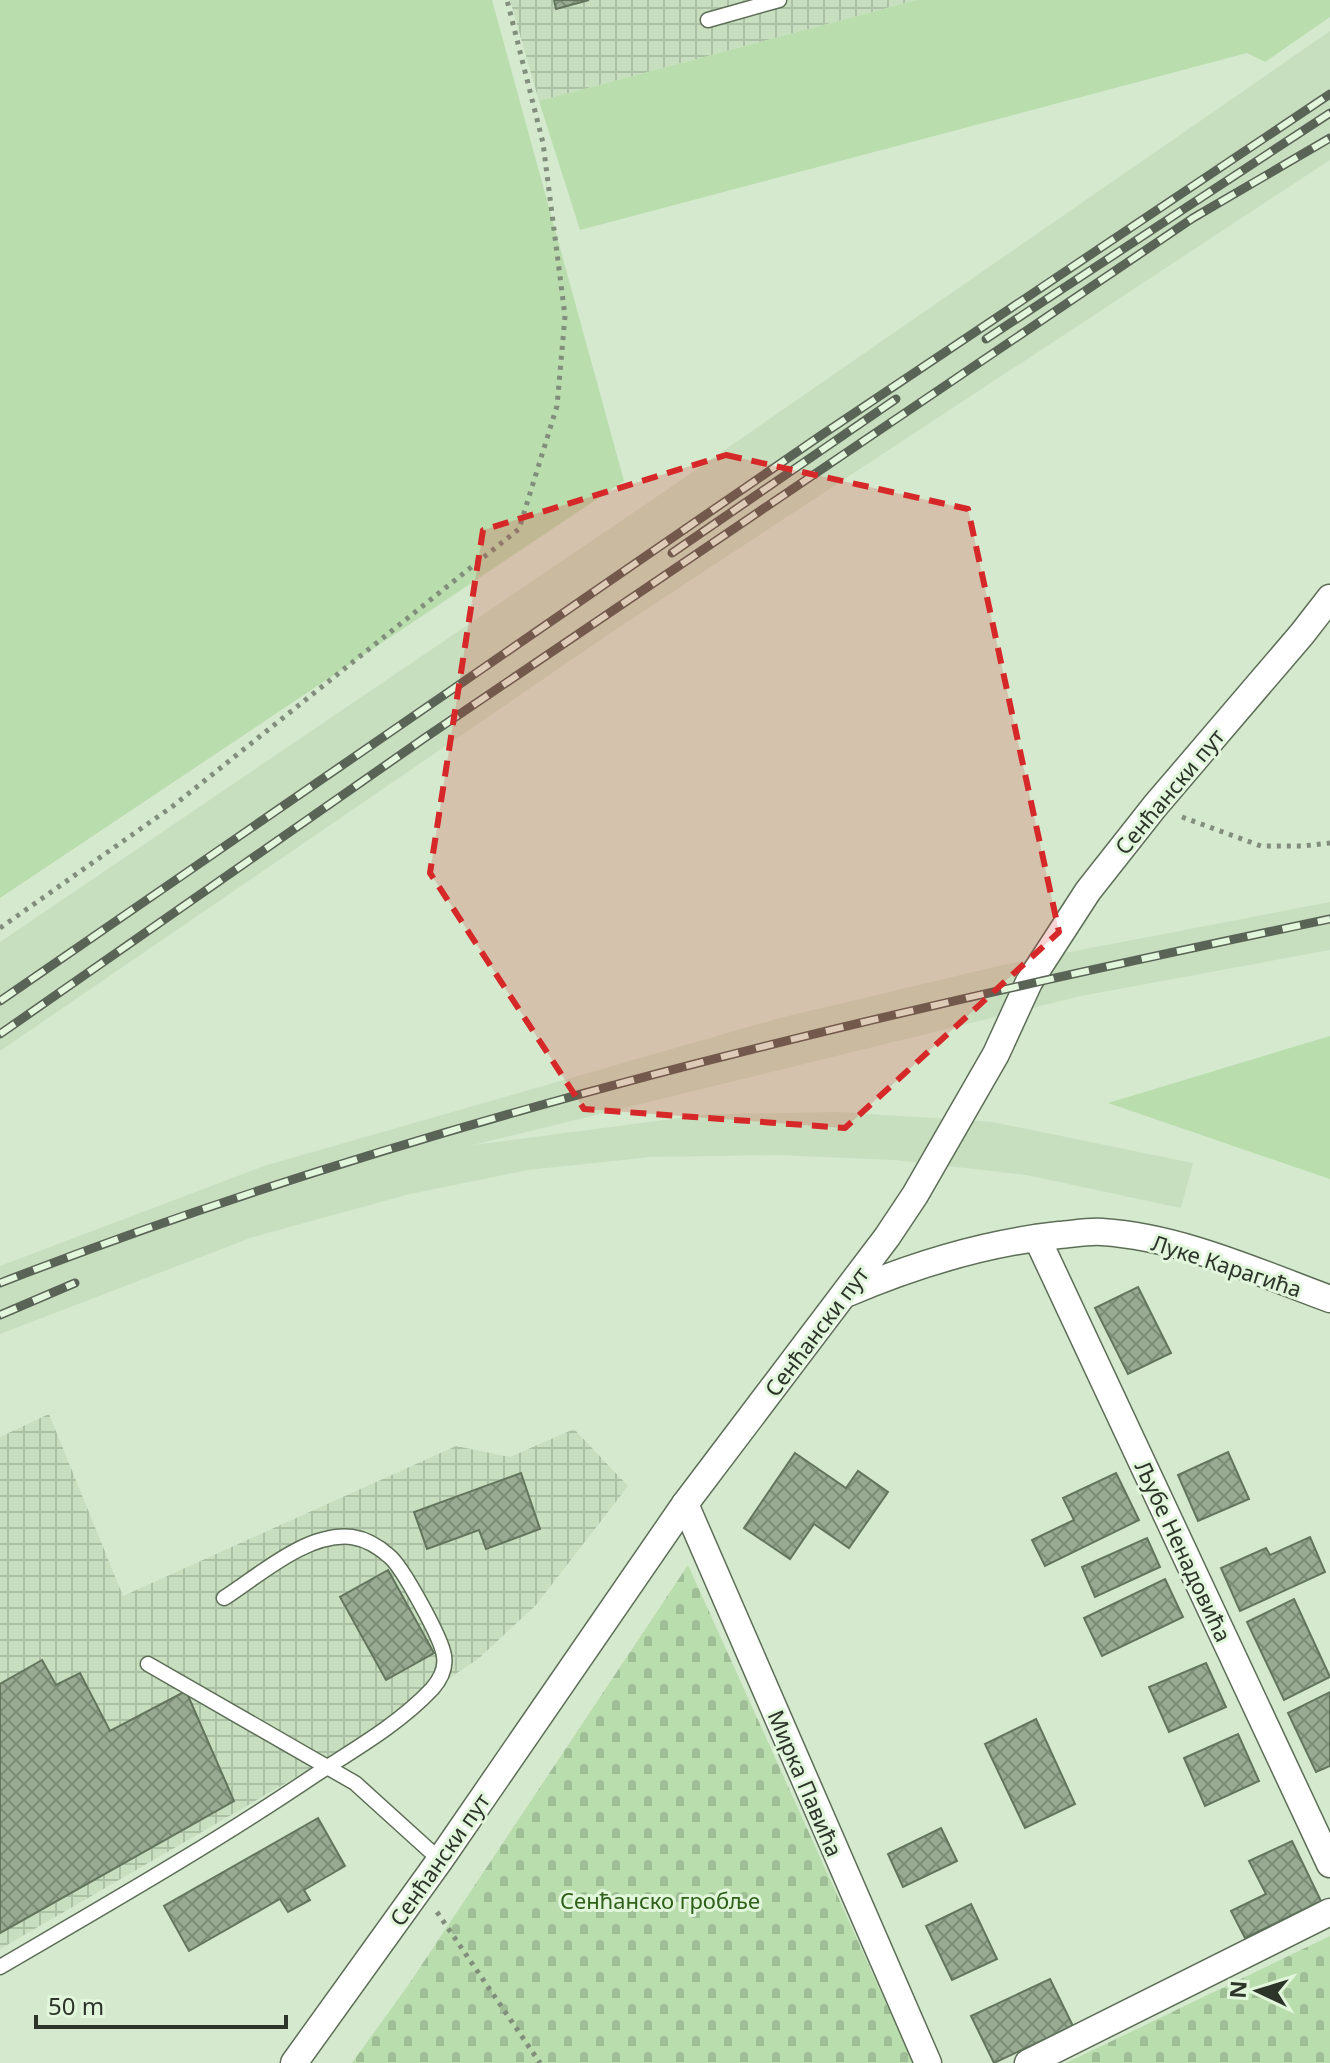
<svg xmlns="http://www.w3.org/2000/svg" width="1330" height="2063" viewBox="0 0 1330 2063" font-family="'Noto Sans',sans-serif">
<style>
.built{fill:#c7dfbf}
.industrial{fill:url(#industrial-grid)}
.grass{fill:#b9ddad}
.cemetery{fill:url(#cemetery-stones)}
.building{fill:url(#building-cross-hatch);stroke:#64755e;stroke-width:2}
.lines{fill:none;stroke-linecap:round;stroke-linejoin:round}
.service-casing{stroke:#5d6e57;stroke-width:17}
.minor-casing{stroke:#5d6e57;stroke-width:29}
.path{stroke:#818e7c;stroke-width:5;stroke-dasharray:4 6;stroke-linecap:butt}
.service{stroke:#fff;stroke-width:14}
.minor{stroke:#fff;stroke-width:26}
.rail-casing{stroke:#5a6456;stroke-width:9}
.rail{stroke:#e2f6dc;stroke-width:6;stroke-dasharray:18;stroke-linecap:butt}
.marked{fill:#d62828;fill-opacity:0.2;stroke:#d62828;stroke-width:6;stroke-dasharray:16 10;stroke-linejoin:round}
.labels{text-anchor:middle;dominant-baseline:central;stroke-width:6;stroke-linejoin:round;paint-order:stroke}
.street-label{font-size:22px;fill:#2d342a;stroke:#e2f6dc}
.park-label{font-size:22px;fill:#2e6019;stroke:#e2f6dc}
</style>
<defs>
<pattern id="industrial-grid" width="8" height="8" patternUnits="userSpaceOnUse" patternTransform="scale(2)"><rect width="8" height="8" fill="#c7dfbf"/><path d="M0 4h8M4 0v8" fill="none" stroke="#abc0a4"/></pattern>
<pattern id="cemetery-stones" width="16" height="16" patternUnits="userSpaceOnUse" patternTransform="scale(2)"><rect width="16" height="16" fill="#b9ddad"/><path d="M2 7V4a2 2 0 0 1 4 0v3zM10 15v-3a2 2 0 0 1 4 0v3z" fill="#9fbe95"/></pattern>
<pattern id="building-cross-hatch" width="8" height="8" patternUnits="userSpaceOnUse" patternTransform="scale(2)"><rect width="8" height="8" fill="#98ab92"/><path d="M0 0l8 8M0 8l8-8" fill="none" stroke="#7c8c77"/></pattern>
</defs>
<rect width="100%" height="100%" fill="#d5e9cf"/>
<g class="built">
<polygon points="1330,31 1330,160 618,628 0,1051 0,942 671,487"/>
<polygon points="1330,902 1330,950 1081,996 473,1145 710,1114 840,1112 993,1122 1193,1163 1181,1208 1026,1175 894,1160 777,1155 651,1157 528,1170 410,1194 253,1237 0,1334 0,1266 264,1166 780,1018 1007,964"/>
</g>
<g class="industrial">
<polygon points="510,0 917,0 539,101"/>
<polygon points="49,1414 123,1596 456,1446 510,1457 574,1429 628,1486 536,1605 478,1659 329,1758 0,1949 0,1437"/>
</g>
<g class="grass">
<polygon points="0,0 492,0 624,481 0,898"/>
<polygon points="917,0 1330,0 1330,17 1265,62 1247,53 580,230 539,101"/>
<polygon points="1330,1036 1330,1179 1108,1103"/>
</g>
<g class="cemetery">
<polygon points="688,1565 913,2063 352,2063 409,1984"/>
<polygon points="1330,1936 1330,2063 1066,2063"/>
</g>
<g class="building">
<polygon points="554,0 589,0 556,9"/>
<polygon points="1138,1287 1171,1353 1128,1374 1095,1308"/>
<polygon points="1228,1452 1249,1499 1198,1521 1178,1475"/>
<polygon points="795,1453 846,1488 858,1471 888,1492 849,1548 814,1524 790,1559 744,1528"/>
<polygon points="521,1473 540,1529 486,1549 479,1530 427,1549 414,1512"/>
<polygon points="1116,1473 1139,1520 1045,1566 1032,1540 1074,1520 1063,1498"/>
<polygon points="1310,1537 1325,1572 1240,1611 1221,1568 1266,1548 1270,1555"/>
<polygon points="1147,1538 1160,1567 1095,1597 1082,1567"/>
<polygon points="388,1570 434,1653 386,1680 340,1597"/>
<polygon points="1165,1579 1183,1617 1102,1656 1084,1618"/>
<polygon points="1294,1599 1330,1677 1284,1700 1247,1622"/>
<polygon points="42,1660 56,1685 80,1673 110,1731 186,1691 234,1801 0,1933 0,1684"/>
<polygon points="1206,1663 1226,1707 1169,1732 1149,1687"/>
<polygon points="1330,1692 1330,1766 1316,1772 1288,1713"/>
<polygon points="1036,1719 1075,1804 1025,1828 985,1744"/>
<polygon points="1238,1734 1259,1781 1205,1806 1184,1758"/>
<polygon points="318,1818 345,1866 304,1890 310,1900 288,1912 280,1899 189,1951 164,1906"/>
<polygon points="941,1828 957,1861 903,1887 888,1854"/>
<polygon points="1292,1841 1321,1901 1245,1938 1231,1911 1266,1894 1249,1861"/>
<polygon points="971,1904 997,1959 952,1980 926,1926"/>
<polygon points="1050,1979 1073,2026 994,2063 971,2016"/>
</g>
<g class="lines">
<g class="service-casing">
<g id="service">
<polyline points="708,20 779,0"/>
<polyline points="148,1664 355,1783 440,1860"/>
<path d="M0,1967C106,1905 213,1844 315,1775C355,1749 399,1724 432,1689C440,1680 446,1668 444,1656C442,1639 402,1566 389,1556C379,1547 365,1539 352,1537C307,1532 260,1575 224,1598"/>
</g>
</g>
<g class="minor-casing">
<g id="minor">
<polyline points="1037,1238 1330,1864"/>
<path d="M848,1293C916,1264 985,1243 1059,1235C1073,1234 1088,1231 1102,1232C1180,1237 1257,1272 1330,1299"/>
<polyline points="685,1504 928,2063"/>
<polyline points="294,2063 440,1860 685,1504 887,1237 915,1195 996,1054 1029,982 1088,891 1155,806 1302,634 1330,598"/>
<polyline points="1028,2063 1330,1912"/>
</g>
</g>
<g class="path">
<polyline points="1182,817 1261,846 1303,846 1330,843"/>
<polyline points="0,928 173,806 519,529 557,406 565,316 543,143 507,0"/>
<polyline points="437,1912 540,2063"/>
</g>
<use href="#service" class="service"/>
<use href="#minor" class="minor"/>
<g class="rail-casing">
<g id="rail">
<polyline points="986,339 1330,113"/>
<polyline points="672,553 896,399"/>
<polyline points="0,1001 823,434 1330,94"/>
<polyline points="0,1034 426,737 1193,218 1330,138"/>
<path d="M0,1283C429,1116 880,1013 1330,919"/>
<polyline points="0,1315 75,1283"/>
</g>
</g>
<use href="#rail" class="rail"/>
</g>
<path class="marked" d="M726,455L968,509L1059,932L845,1128L584,1109L430,873L483,530Z"/>
<g class="labels">
<g class="street-label">
<text transform="translate(1169 791) rotate(-50)">Сенћански пут</text>
<text transform="translate(1227 1265) rotate(18)">Луке Карагића</text>
<text transform="translate(816 1331) rotate(-53)">Сенћански пут</text>
<text transform="translate(1184 1551) rotate(65)">Љубе Ненадовића</text>
<text transform="translate(806 1783) rotate(67)">Мирка Павића</text>
<text transform="translate(439 1859) rotate(-55)">Сенћански пут</text>
</g>
<g class="park-label">
<text x="660" y="1900">Сенћанско гробље</text>
</g>
</g>
<g transform="translate(1258 1991) rotate(274)" stroke="#e2f6dc" stroke-width="6" paint-order="stroke">
<path d="M0-6L14 30L0 20L-14 30Z" fill="#2d342a"/>
<text y="-12" font-size="22" font-weight="bold" text-anchor="middle" fill="#2d342a">N</text>
</g>
<path d="M36 2015v12h250v-12" fill="none" stroke="#2d342a" stroke-width="4"/>
<text x="48" y="2015" font-size="24" fill="#2d342a" stroke="#e2f6dc" stroke-width="6" paint-order="stroke">50 m</text>
</svg>
